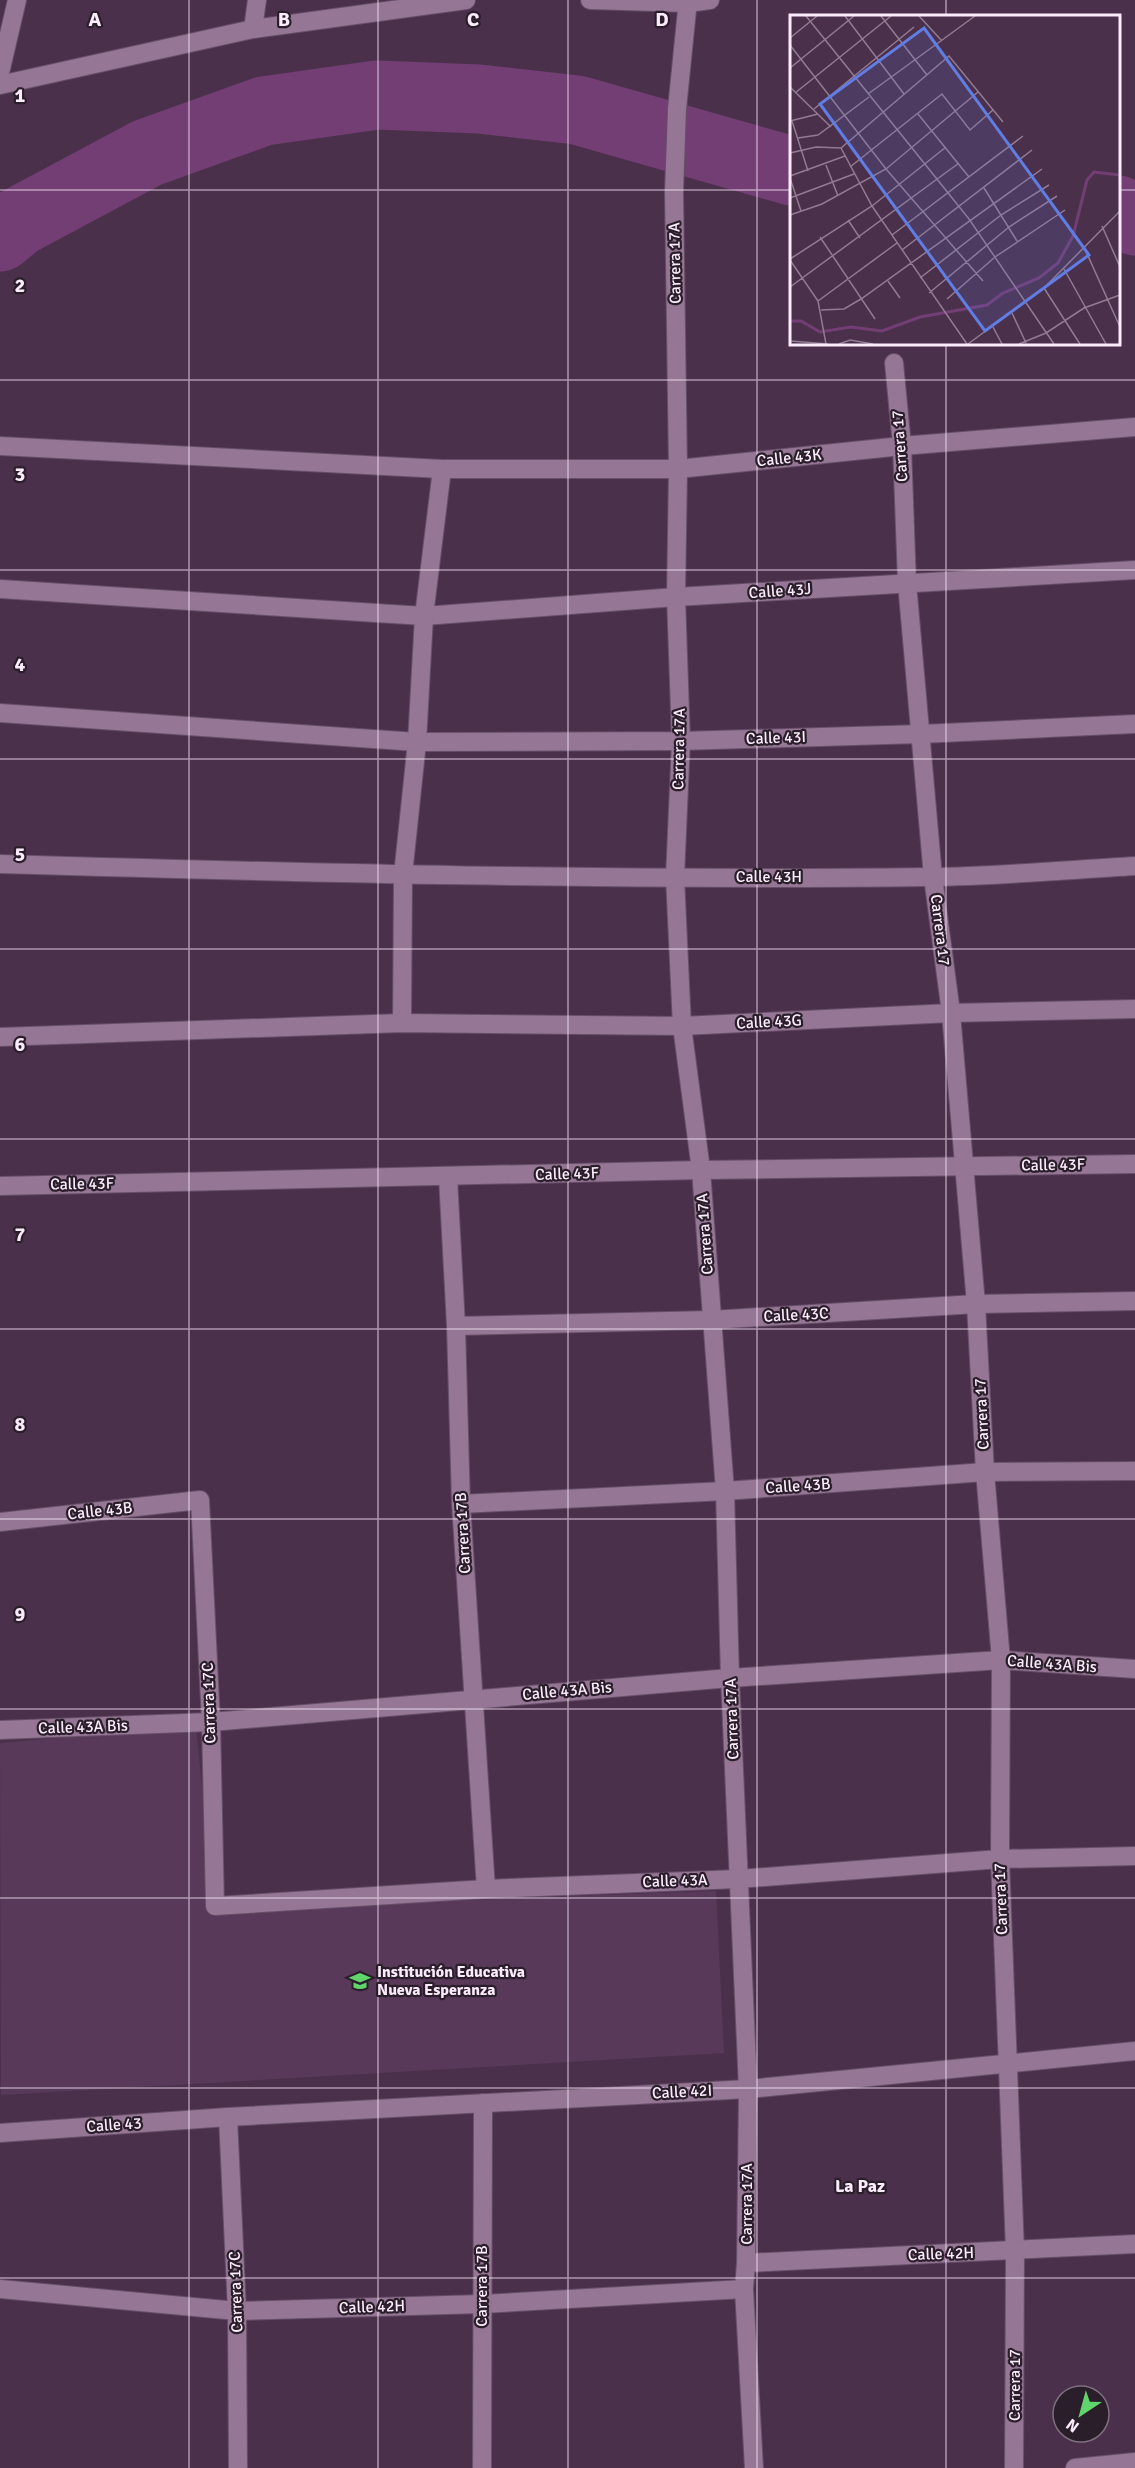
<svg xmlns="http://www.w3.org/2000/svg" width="1135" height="2468" viewBox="0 0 1135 2468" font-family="Signika,sans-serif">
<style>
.built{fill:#583959}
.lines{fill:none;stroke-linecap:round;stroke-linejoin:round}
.river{stroke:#723e74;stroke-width:69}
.minor-casing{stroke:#664f67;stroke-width:20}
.minor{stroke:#957695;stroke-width:18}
.grid{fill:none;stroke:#fcebfc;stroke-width:1.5;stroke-opacity:0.55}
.labels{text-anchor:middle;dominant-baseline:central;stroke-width:4.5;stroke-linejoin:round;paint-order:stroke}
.street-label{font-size:16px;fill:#fcebfc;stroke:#2a1e2a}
.poi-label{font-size:16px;font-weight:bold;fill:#fcebfc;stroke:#2a1e2a;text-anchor:start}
.neighbourhood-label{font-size:18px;font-weight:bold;fill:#fcebfc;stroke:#2a1e2a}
.inset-river{fill:none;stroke:#723e74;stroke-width:3}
.inset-road{fill:none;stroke:#927b92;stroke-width:1.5}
.view{fill:#607de3;fill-opacity:0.15;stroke:#607de3;stroke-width:3}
.inset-edge{fill:none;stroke:#fcebfc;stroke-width:3}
.grid-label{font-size:20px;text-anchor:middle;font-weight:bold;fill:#fcebfc;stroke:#2a1e2a;stroke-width:4.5;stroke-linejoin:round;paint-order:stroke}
</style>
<rect width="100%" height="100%" fill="#4b304c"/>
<polygon class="built" points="196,1726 214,1909 716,1891 724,2053 1,2095 0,1743"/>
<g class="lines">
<g class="river">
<polyline points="1118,210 1135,221"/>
<polyline points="0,237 18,222 147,153 264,111 377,95 479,99 577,110 792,171"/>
</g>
<g class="minor-casing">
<g id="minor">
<polyline points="590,0 688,3 710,0"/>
<polyline points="688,0 677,109 674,192 678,469 676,597 681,741 675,877 682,1026 701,1170 725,1491 730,1678 748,2089 746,2263 744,2289 754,2468"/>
<polyline points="253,29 257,0"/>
<polyline points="0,73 17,0"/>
<polyline points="0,85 253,29 466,0"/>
<polyline points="894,363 902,446 907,583 933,877 951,1013 976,1304 985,1472 1001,1660 1000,1859 1015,2251 1014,2468"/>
<polyline points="0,446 442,469 678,469 902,446 1135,427"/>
<polyline points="0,589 424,616 676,597 1135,570"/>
<polyline points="0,713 417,742 681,741 921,734 1135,724"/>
<path d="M0,864C310,873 620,881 930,877C998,876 1067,870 1135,866"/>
<polyline points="402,1023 403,875 417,742 424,616 442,469"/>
<polyline points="0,1037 402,1023 682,1026 951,1013 1135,1009"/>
<polyline points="448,1177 456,1326 461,1504 486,1889"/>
<polyline points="0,1186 701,1170 1135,1164"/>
<polyline points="456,1326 711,1320 976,1304 1135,1301"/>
<polyline points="461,1504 725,1491 985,1472 1135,1471"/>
<polyline points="0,1522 200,1500 211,1722 215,1906 486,1889 738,1879 1000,1859 1135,1856"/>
<polyline points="0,1730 211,1722 730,1678 1001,1660 1135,1669"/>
<polyline points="228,2117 237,2311 238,2468"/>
<polyline points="0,2133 228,2117 748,2089 1135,2051"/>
<polyline points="746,2263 1135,2244"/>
<polyline points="0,2289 237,2311 482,2304 744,2289"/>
<polyline points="482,2468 483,2103"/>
<polyline points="1075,2468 1135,2462"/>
</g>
</g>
<use href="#minor" class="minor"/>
</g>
<path class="grid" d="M189,0V2468M378,0V2468M568,0V2468M757,0V2468M946,0V16M0,190H792M1118,190H1135M946,344V2468M0,380H1135M0,570H1135M0,759H1135M0,949H1135M0,1139H1135M0,1329H1135M0,1519H1135M0,1709H1135M0,1898H1135M0,2088H1135M0,2278H1135"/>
<defs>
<g id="university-bare" transform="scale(1.62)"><path d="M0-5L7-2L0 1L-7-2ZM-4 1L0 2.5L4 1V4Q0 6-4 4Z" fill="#5fd56b" stroke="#2a1e2a" stroke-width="2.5" paint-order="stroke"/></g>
</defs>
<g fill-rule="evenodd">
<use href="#university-bare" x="360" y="1981"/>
</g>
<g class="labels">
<g class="street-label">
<text transform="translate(675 263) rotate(-91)">Carrera 17A</text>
<text transform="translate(900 446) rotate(-94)">Carrera 17</text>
<text transform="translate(789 458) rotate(-6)">Calle 43K</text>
<text transform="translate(780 591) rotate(-4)">Calle 43J</text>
<text transform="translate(776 738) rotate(-2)">Calle 43I</text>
<text transform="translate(679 749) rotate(-89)">Carrera 17A</text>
<text x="769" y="877">Calle 43H</text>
<text transform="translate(940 930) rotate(83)">Carrera 17</text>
<text transform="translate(769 1022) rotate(-3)">Calle 43G</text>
<text transform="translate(1053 1165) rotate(-1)">Calle 43F</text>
<text transform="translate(567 1174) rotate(-2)">Calle 43F</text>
<text transform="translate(82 1184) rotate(-1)">Calle 43F</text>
<text transform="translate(705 1234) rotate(-94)">Carrera 17A</text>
<text transform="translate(796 1315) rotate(-3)">Calle 43C</text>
<text transform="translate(982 1414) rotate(-93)">Carrera 17</text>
<text transform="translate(798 1486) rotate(-4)">Calle 43B</text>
<text transform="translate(100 1511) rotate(-6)">Calle 43B</text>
<text transform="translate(463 1533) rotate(-93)">Carrera 17B</text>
<text transform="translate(1052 1664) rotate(4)">Calle 43A Bis</text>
<text transform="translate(567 1691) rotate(-5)">Calle 43A Bis</text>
<text transform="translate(209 1703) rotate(-92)">Carrera 17C</text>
<text transform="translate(732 1719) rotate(-92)">Carrera 17A</text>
<text transform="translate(83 1727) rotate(-2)">Calle 43A Bis</text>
<text transform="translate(675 1881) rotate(-2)">Calle 43A</text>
<text transform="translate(1001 1899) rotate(-92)">Carrera 17</text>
<text transform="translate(682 2092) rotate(-3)">Calle 42I</text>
<text transform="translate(114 2125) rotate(-4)">Calle 43</text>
<text transform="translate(747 2204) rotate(-90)">Carrera 17A</text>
<text transform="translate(941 2254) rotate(-2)">Calle 42H</text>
<text transform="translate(482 2286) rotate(-90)">Carrera 17B</text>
<text transform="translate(236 2292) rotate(-92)">Carrera 17C</text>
<text transform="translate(372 2307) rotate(-2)">Calle 42H</text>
<text transform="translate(1015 2385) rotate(-90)">Carrera 17</text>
</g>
<g class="poi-label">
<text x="377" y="1972">Institución Educativa<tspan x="377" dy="18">Nueva Esperanza</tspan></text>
</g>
<g class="neighbourhood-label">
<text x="860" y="2186">La Paz</text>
</g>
</g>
<g transform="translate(790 15)">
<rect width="330" height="330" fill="#4b304c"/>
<path class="inset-river" d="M0,306H11L30,317L61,312L92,316L130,302L197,290L213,278L249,263L268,248L283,221L297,165L304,157L330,160"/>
<path class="inset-road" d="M16,1L179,204L264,329M55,1L114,79M91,1L137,60M129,1L152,26M0,23L27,1M0,30L96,154L193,266M0,53L64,1M0,72L41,112M5,78L101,1M78,79L185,1M24,94L124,12M128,99L179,162M0,106L28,99M2,106L18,156M8,123L28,120L79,82M51,133L82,191L177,329M0,138L26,132L51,133L159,41L213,107M36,150L48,181M60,152L152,79L180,115L203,95M0,161L55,141M0,163L11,196M194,173L227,226M0,183L64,159M0,200L32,189L96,154L188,77M58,205L70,223M312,211L330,252M102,220L233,121M30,222L85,304M294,232L330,312M112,235L242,135M0,244L82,191L156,132M0,245L28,286L36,329M274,254L316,329M130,263L211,200L259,170M98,266L110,283M0,272L169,148M254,273L290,329M139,278L219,212L267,181M157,284L205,242L275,195M28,286L107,228M31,295L54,294L71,284L252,154M222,298L236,328M203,312L212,329M0,326L38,329M49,329L60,325L83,329M178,329L254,273L330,196M229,329L256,318L294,293L330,280"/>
<path class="view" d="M134,13L299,240L195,316L30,89Z"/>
<rect width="330" height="330" class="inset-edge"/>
</g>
<g class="grid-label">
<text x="95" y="26">A</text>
<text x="284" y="26">B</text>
<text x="473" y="26">C</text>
<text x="662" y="26">D</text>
<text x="20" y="102">1</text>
<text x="20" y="292">2</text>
<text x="20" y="481">3</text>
<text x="20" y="671">4</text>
<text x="20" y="861">5</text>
<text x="20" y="1051">6</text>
<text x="20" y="1241">7</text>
<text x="20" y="1431">8</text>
<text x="20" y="1621">9</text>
</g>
<g transform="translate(1081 2414) rotate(216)"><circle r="28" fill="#2a1e2a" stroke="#7e707e" stroke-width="1.5"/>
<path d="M0-4.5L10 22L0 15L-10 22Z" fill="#5fd56b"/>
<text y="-9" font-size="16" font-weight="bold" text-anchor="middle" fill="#fcebfc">N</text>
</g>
</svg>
